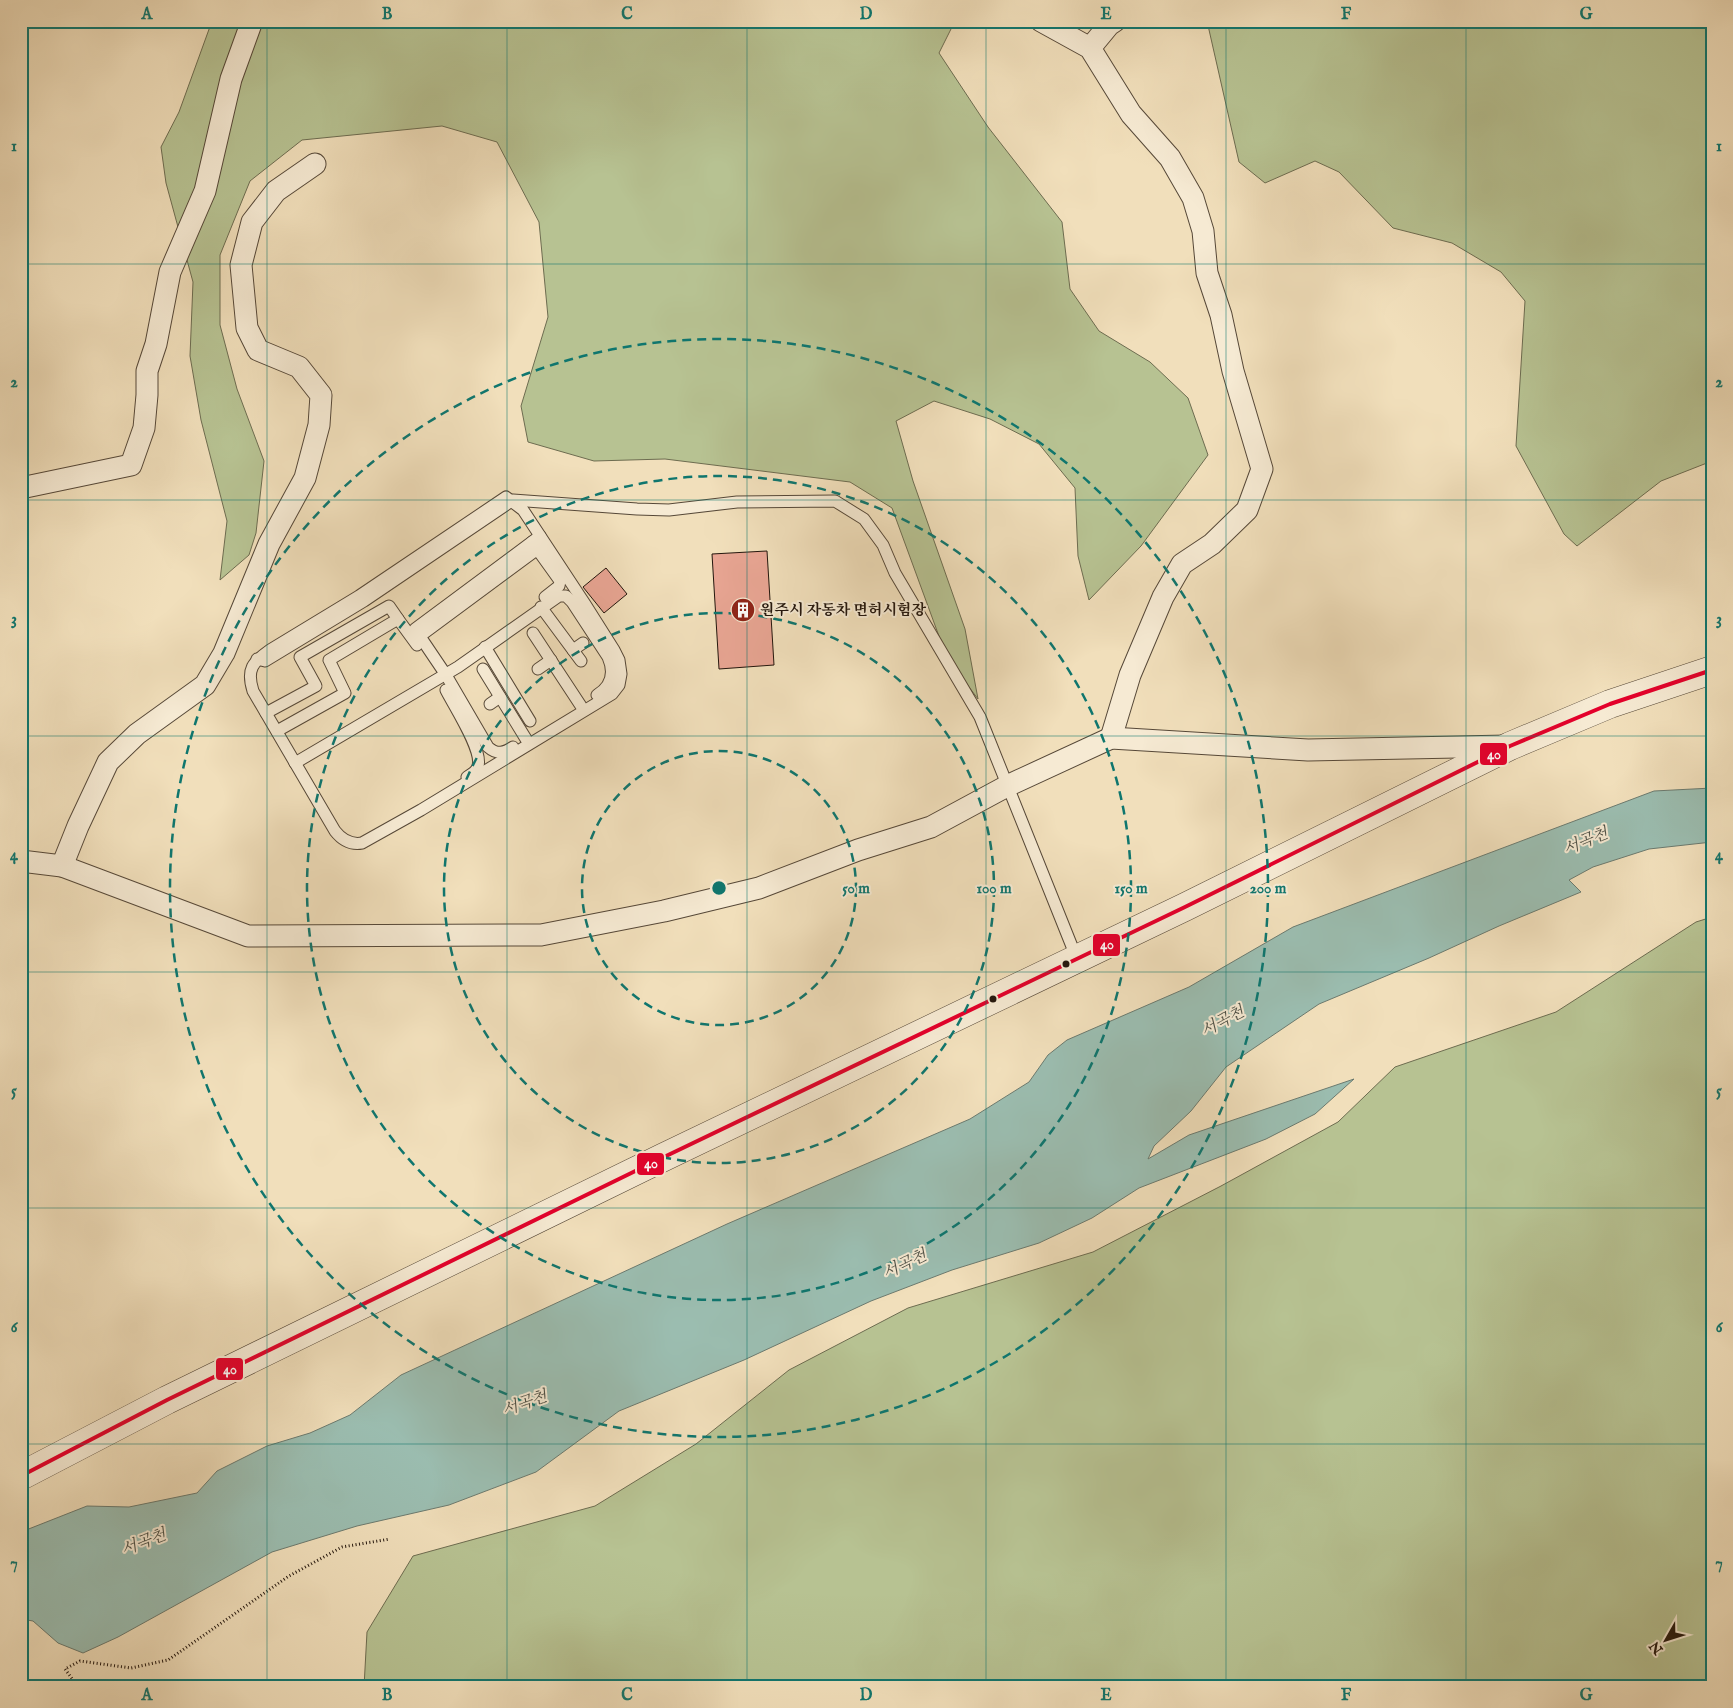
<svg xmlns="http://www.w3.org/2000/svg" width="1733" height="1708" viewBox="0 0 1733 1708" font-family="'IM FELL English','Noto Serif KR',serif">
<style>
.green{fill:#b7c292;stroke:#6d6c50}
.water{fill:#9bbdb0;stroke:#6b7a6f}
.building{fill:#e8a593;stroke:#23160d}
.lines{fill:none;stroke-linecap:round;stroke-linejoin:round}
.service-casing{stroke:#564838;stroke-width:13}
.minor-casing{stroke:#564838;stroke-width:23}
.tertiary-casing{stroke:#564838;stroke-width:29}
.path{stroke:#23160d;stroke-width:3;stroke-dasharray:1 2.5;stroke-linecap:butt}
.service{stroke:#f6ead3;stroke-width:11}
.minor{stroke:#f6ead3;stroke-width:21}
.tertiary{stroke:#f6ead3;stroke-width:28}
.bus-1-casing{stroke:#f6ead3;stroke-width:8}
.bus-1{stroke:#e4002b;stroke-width:4}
.grid{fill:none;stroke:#0f766e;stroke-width:1;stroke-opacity:0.55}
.ring{fill:none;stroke:#0f766e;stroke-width:2.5;stroke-dasharray:9 6}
.bus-dot{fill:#23160d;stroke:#f6ead3;stroke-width:2}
.labels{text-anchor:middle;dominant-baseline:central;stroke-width:4;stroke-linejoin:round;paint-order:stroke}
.poi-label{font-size:15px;font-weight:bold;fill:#23160d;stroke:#f6ead3;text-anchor:start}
.water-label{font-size:16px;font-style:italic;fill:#4d5046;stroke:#f6ead3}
.centre{fill:#0f766e;stroke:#f6ead3;stroke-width:2.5}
.ring-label{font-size:15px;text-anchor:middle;font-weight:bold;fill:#0f766e;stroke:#f6ead3;stroke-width:4;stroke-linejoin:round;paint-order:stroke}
.line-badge{stroke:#f6ead3;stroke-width:2}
.badge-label{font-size:14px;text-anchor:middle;font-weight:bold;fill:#fff}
.neatline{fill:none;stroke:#0f766e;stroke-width:2}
.grid-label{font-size:16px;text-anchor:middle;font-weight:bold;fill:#0f766e}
</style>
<rect width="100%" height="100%" fill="#f1dfbb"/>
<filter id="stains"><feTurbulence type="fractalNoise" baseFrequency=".004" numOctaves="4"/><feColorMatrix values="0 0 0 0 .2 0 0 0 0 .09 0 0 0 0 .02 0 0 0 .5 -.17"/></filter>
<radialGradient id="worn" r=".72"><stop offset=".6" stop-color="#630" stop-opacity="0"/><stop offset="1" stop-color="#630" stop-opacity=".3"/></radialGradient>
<g class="green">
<polygon points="212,21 955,21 939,53 988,127 1062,222 1070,289 1099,331 1150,362 1188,398 1208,455 1141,546 1089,600 1078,556 1075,488 1039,444 990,419 934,401 896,421 913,481 965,629 978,699 947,658 892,508 850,482 665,459 594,461 528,442 521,406 548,317 539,222 497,142 442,126 302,140 250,181 220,255 220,325 237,389 264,461 256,533 249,555 220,580 227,521 201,420 190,356 193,282 166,183 161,147 179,112"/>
<polygon points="1207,21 1712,21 1712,461 1661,481 1577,546 1564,534 1516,446 1525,301 1501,272 1452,243 1393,228 1339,172 1315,161 1265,183 1239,162"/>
<polygon points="1712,917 1712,1687 364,1687 367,1632 413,1556 595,1506 696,1444 789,1370 908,1308 1093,1252 1221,1186 1338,1122 1395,1067 1556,1012 1696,922"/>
</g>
<polygon class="water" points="1712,788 1712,842 1649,849 1593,867 1569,880 1581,892 1499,926 1429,958 1319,1004 1226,1067 1191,1111 1154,1146 1148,1159 1189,1135 1354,1079 1315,1114 1266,1139 1139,1188 1092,1218 1039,1243 952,1270 871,1301 744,1360 619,1411 536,1472 449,1505 357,1526 272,1552 118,1637 83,1653 58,1643 33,1621 21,1619 21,1532 87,1506 129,1507 197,1493 217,1471 267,1446 310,1433 350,1415 401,1375 727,1224 970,1119 1029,1082 1048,1055 1067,1040 1189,987 1293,927 1654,791"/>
<g class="building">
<polygon points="767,551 774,665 719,669 712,554"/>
<polygon points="606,568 627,594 604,613 583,587"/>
</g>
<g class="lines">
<g class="service-casing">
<g id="service">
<path d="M506,497L523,510L585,604L614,650L619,660L621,674L619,685L612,694L421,810L362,843C350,845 342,840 335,831L253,691C246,669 253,662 270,650L359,596Z"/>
<polyline points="532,542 560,581 559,586 545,597"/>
<polyline points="541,607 581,661"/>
<polyline points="533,633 581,706"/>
<polyline points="420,636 543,545"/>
<polyline points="485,647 530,721"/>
<polyline points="573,650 583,643"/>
<polyline points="257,659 265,661 364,601 513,500 637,509 669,510 737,502 835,501 864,519 883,545 895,573 980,717 1077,959"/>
<polyline points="483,669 526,739"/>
<polyline points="538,669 551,660"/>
<path d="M446,690C454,706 483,750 478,766C477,771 472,774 467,777"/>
<polyline points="490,704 500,697"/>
<polyline points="266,713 316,686 300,657 389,606 398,619"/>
<polyline points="277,731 345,693 329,660 398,619 417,645"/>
<path d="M513,747C504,753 497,755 488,747L446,675L415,629L540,536"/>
<path d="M295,763L458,667L559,596H566L572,602L608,657C615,673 612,686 597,695"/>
</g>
</g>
<g class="minor-casing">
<g id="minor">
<polyline points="1041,21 1090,48 1131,114 1170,158 1193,198 1203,231 1207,273 1221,315 1233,371 1262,469 1247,510 1212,544 1182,564 1163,597 1130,675 1111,738"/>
<polyline points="1090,48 1109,25 1115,21"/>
<polyline points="21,488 131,465 144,428 147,395 147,371 156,344 170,272 205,191 231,79 252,21"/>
<polyline points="21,861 62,866 248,936 541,935 664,911 759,888 858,850 931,827 1007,786 1111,738 1308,750 1507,746"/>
<polyline points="62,866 78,826 108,762 137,734 205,685 224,653 269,544 305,478 319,425 321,395 299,367 258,350 247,328 241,265 252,222 276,191 315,164"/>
</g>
</g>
<g class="tertiary-casing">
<polyline id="tertiary" points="21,1476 167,1400 664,1157 1185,907 1510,746 1610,704 1712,670"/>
</g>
<polyline class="path" points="78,1687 65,1669 80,1661 131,1668 168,1660 289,1576 342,1547 390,1539"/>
<use href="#service" class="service"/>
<use href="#minor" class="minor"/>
<use href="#tertiary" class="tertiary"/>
<g class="bus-1-casing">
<polyline id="bus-1" points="21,1476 167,1400 664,1157 1185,907 1510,746 1610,704 1712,670"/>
</g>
<use href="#bus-1" class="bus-1"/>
</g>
<path class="grid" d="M267,21V1687M507,21V1687M747,21V1687M986,21V1687M1226,21V1687M1466,21V1687M21,264H1712M21,500H1712M21,736H1712M21,972H1712M21,1208H1712M21,1444H1712"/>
<g class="ring">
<circle cx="719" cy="888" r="137"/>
<circle cx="719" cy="888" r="275"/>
<circle cx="719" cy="888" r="412"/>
<circle cx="719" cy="888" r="549"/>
</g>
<defs>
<g id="building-disc" transform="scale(1.25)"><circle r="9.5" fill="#8f2418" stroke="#f6ead3"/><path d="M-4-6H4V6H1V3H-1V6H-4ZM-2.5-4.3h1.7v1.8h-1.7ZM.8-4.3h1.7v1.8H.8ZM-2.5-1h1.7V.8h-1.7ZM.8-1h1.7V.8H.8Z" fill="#fff"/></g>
</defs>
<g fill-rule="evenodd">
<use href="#building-disc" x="743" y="610"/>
</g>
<g class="bus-dot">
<circle cx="1066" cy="964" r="4.5"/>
<circle cx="993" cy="999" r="4.5"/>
</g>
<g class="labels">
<g class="poi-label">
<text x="760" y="610">원주시 자동차 면허시험장</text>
</g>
<g class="water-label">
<text transform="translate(1586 842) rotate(-22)">서곡천</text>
<text transform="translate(1223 1022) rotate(-28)">서곡천</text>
<text transform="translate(905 1265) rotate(-25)">서곡천</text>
<text transform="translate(525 1404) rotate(-19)">서곡천</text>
<text transform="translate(144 1543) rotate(-21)">서곡천</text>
</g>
</g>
<circle cx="719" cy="888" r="8" class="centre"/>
<g class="ring-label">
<text x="856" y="893">50 m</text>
<text x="994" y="893">100 m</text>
<text x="1131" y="893">150 m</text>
<text x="1268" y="893">200 m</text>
</g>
<g class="line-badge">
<rect x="1479" y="742" width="29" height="24" rx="5" fill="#e4002b"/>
<rect x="1092" y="933" width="29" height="24" rx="5" fill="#e4002b"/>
<rect x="636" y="1152" width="29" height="24" rx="5" fill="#e4002b"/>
<rect x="215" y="1357" width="29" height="24" rx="5" fill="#e4002b"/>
</g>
<g class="badge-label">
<text x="1494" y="759">40</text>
<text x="1107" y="949">40</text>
<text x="651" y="1168">40</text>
<text x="230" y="1374">40</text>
</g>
<rect width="1733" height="1708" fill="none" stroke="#f1dfbb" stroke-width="55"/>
<g transform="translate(1666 1640) rotate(231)" stroke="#f6ead3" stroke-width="4" paint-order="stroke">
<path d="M0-4L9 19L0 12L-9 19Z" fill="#23160d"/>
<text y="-8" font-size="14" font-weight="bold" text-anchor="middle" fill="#23160d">N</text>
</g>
<rect x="28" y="28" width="1678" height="1652" class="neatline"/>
<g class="grid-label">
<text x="147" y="19">A</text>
<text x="387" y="19">B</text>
<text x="627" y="19">C</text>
<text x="866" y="19">D</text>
<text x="1106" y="19">E</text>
<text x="1346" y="19">F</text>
<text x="1586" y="19">G</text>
<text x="14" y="151">1</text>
<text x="1719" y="151">1</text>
<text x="14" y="387">2</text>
<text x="1719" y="387">2</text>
<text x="14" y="624">3</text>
<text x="1719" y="624">3</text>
<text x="14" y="860">4</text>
<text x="1719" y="860">4</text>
<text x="14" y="1096">5</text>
<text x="1719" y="1096">5</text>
<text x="14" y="1332">6</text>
<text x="1719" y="1332">6</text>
<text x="14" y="1568">7</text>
<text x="1719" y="1568">7</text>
<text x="147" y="1700">A</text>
<text x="387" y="1700">B</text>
<text x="627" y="1700">C</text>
<text x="866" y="1700">D</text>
<text x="1106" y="1700">E</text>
<text x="1346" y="1700">F</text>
<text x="1586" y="1700">G</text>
</g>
<rect width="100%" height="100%" filter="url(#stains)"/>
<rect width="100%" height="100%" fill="url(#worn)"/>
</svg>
